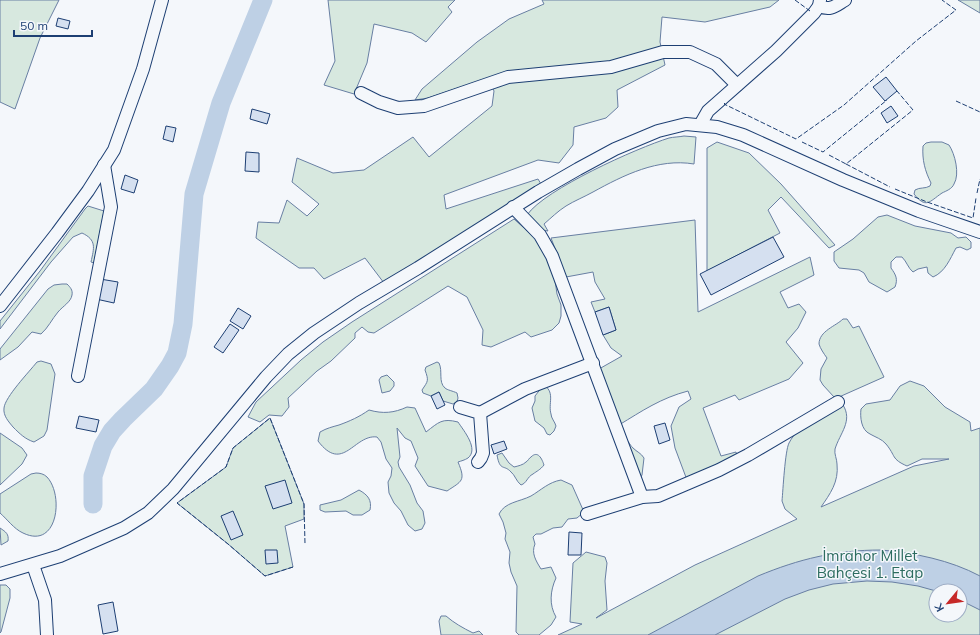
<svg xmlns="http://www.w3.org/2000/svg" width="980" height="635" viewBox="0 0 980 635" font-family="Mulish,sans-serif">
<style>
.green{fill:#d7e8df;stroke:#687fa3;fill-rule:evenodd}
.water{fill:#bed0e5;stroke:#687fa3}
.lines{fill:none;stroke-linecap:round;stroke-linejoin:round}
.river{stroke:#bed0e5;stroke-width:19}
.building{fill:#d5e0f0;stroke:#1d3f73}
.minor-casing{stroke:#1d3f73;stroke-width:14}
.minor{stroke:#f4f7fb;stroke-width:12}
.fence{stroke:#1d3f73;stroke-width:1;stroke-dasharray:5 2;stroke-linecap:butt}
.labels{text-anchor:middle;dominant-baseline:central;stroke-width:3;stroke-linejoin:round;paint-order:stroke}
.park-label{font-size:15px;fill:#2c6c60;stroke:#f4f7fb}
</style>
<rect width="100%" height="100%" fill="#f4f7fb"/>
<g class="green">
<polygon points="0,0 59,0 40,38 15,109 0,102"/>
<polygon points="328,0 455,0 448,7 452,12 426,42 412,33 374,24 367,63 354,94 324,85 335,61"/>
<polygon points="542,0 779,0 770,7 705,22 662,17 660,42 665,65 617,90 618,107 606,118 574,127 573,145 559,163 538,160 444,195 446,209 538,179 541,184 384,283 365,258 324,279 314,268 299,268 256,238 258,222 279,223 287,200 307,216 319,204 292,182 297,158 333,173 364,170 413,137 429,157 492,106 494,91 488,78 428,98 415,100 422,89 477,42 509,19 544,4"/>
<polygon points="958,0 980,0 980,13"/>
<path d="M684,136L696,137L694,164C658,158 624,175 593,192C584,197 574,201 566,206C558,211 551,218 544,224L548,231L542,230L527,215C545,189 637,148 669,138C673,137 679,137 684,136Z"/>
<polygon points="717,142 749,153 781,184 835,245 829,248 781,197 768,210 780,233 707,271 707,148"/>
<path d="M931,142H942L949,145C955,154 960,174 954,184C952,189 946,191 942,193C929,202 926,209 914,194L915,190C920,187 925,189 930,186L931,183C925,171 922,160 923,146L926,143Z"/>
<path d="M88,206L104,211L94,263L91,262C94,248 97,240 82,233L73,237L51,262L0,329V321L40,271L85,209Z"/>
<path d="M887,215L915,226L951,233L958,238L966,237L971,242V248L967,250L960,247L956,248C950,259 945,272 933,277L928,273L927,267L918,269L913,272C908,268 907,262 902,257H896L891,262V268C896,275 898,279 895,287L887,292L869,282L864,273L859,270L839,268L834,261V252L853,239L878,217Z"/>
<polygon points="514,219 542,244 553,267 557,294 561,305 561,316 559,323 552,330 531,337 525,332 491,347 482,345 483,330 467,297 448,286 374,333 368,332 362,327 355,333 355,338 331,361 317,371 288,398 289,407 282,416 269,415 260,422 248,417 256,402 301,360 323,342 352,322"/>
<path d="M695,220L698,312L810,257L814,275L780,292L788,308L799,304L806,312L798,328L786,342L803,363L789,379L739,400L735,395L703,408L721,456L736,452L737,456L687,480L675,448L671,426L679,407L691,399L688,391C661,398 642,411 619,425L599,369L622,356L611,348L603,335L616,330L609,307L595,312L591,302L605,299L595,282L593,272L566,277L551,238Z"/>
<path d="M62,284H67C70,287 73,290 72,295C71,302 63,306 58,312C52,319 48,328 41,334L32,332L18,347L0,360V349L48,289L54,285Z"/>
<path d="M843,319H847L853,328L859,326L884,377L839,397H834L823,385L820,380L821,369L827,358C824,354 820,348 819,344C819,331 836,326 843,319Z"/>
<path d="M41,361L51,364L55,374L47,430L44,436L34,442C25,439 20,434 13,427C9,422 3,416 4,408C5,397 29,372 37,362Z"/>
<path d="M437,362L439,363C443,371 438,382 445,388C447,390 453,391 457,393L458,398L457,402L453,404L443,401L439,392L431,396L423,393L422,390C428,381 429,381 425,370L426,367Z"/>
<polygon points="387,375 394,382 394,386 390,391 382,393 379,380 381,377"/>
<path d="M910,381L924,386L945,407L970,422L971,431L980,428V635H558L582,624L570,622L573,563L586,552L605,557L607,563L605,581L607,610L596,618L695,565L797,519L785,509L782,501C783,490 785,451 789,443C800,422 823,414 843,405C853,421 840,433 835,449C834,454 837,459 837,464C839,482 830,494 821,507L914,466L949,459H922L907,466C891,459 896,456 886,444C882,439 875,437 870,434C861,430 860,417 861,409L866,404L890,400L900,386ZM936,591H960V615H936Z"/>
<path d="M545,386C555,393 548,404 551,414C551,418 555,422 556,426L554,431L550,435L547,434L544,428L535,421L532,408L535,401V396L542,387Z"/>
<path d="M407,407L415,408L426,432C439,422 442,418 458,422C464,431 479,449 468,458C465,460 461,461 458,462C466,481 462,481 447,491L428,486L415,466L418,458L411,441L405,438L397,428L400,457L398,462L399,467L410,485L417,503L423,511L425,523L422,529L415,531L408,525L401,511L394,503L389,493L388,482L391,476L392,468L386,459L381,442L377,437C354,434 343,474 318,441L320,432C327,428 332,427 339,425C350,421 359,417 369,410C383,414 394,413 407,407Z"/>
<polygon points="270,418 304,504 304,519 285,526 293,567 265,576 228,544 177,503 226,467 233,448"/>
<polygon points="0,433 22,448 27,455 22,464 0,485"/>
<path d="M624,438C629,441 629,444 633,448C637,452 641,453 644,458L642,475L639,480Z"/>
<path d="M502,453L509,463L514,467C518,466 523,465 526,462C528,461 529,458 531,457C538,450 542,459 544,465C540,470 537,471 533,474C527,477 527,483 521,485C516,481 515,475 511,472C504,464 500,472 497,455Z"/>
<path d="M36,473C40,473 44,474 47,477C64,495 58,550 23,533C14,529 7,519 0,513V494L31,474Z"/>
<path d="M561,480L572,485L584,512L577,518L568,519L562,527L553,528L541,534H536L533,537L535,544C531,553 536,561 541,569L551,567L556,578C550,591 549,605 556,617L551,625L539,635H519L516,632L517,586L511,572L509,563L510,552L505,539L506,533L503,522L499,514C505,502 519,502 531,496C541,490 549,482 561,480Z"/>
<path d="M359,490C368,495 372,500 370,510L362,515H353L346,511L325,512L320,510V505L341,500Z"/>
<path d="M0,528C6,532 9,534 8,541L1,545Z"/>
<polygon points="0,585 6,585 10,589 10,598 1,632 0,633"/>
<path d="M441,616H446C454,623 463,628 473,633L479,631L483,635H441L439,621Z"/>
</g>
<path class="water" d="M881,550C915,553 950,560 980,576V610L960,600V591H936L918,586L892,582L867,581L833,584L809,590L785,599L715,635H648L758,576C799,559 836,550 881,550Z"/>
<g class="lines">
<polyline class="river" points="93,504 93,476 103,446 112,431 123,419 154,389 170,366 177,353 183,324 194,194 221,103 263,0"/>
</g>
<g class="building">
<polygon points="58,18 70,21 68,29 56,26"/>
<polygon points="886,77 897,91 885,101 873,87"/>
<polygon points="891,106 898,116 887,123 881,113"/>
<polygon points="252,109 270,114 267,124 250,119"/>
<polygon points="166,126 176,128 173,142 163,139"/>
<polygon points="246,152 259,153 259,172 245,171"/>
<polygon points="125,175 138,180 134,193 121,189"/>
<polygon points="773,237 784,257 711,295 700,274"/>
<polygon points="100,279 118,282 114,303 96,299"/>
<polygon points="609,307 616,330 603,335 595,312"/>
<polygon points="238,308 251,316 243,329 230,321"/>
<polygon points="230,324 239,330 223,353 214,347"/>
<polygon points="439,392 445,405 437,409 431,396"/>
<polygon points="79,416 99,420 96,432 76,428"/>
<polygon points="665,423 670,440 659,444 654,426"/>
<polygon points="504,441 507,449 494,454 491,445"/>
<polygon points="285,480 292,503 273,509 265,486"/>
<polygon points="233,511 243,535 231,540 221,516"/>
<polygon points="569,532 582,533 581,555 568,555"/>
<polygon points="265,550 277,550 278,563 266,564"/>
<polygon points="113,602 118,631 103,634 98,605"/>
</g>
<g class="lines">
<g class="minor-casing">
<g id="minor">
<path d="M819,6C831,11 835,6 845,0"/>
<polyline points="361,93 379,102 398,108 424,106 508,77 611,67 663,52 690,52 716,64 737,85"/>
<polyline points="700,125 708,111 776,51 814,13 819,6 820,0"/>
<polyline points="513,207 540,235 552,256 642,497"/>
<polyline points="0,306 57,233 88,191 114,150 143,69 162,0"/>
<polyline points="78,376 111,207 104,165"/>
<polyline points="460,407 480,413 483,453 481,458 478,462"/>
<polyline points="480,413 525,389 593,363"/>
<polyline points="587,514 642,497 658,496 719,470 748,455 838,402"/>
<polyline points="33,565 45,600 47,635"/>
<polyline points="0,574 60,556 124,528 148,513 173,489 266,377 288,354 314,333 359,303 418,268 538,192 578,169 615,149 658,131 686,124 717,127 743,135 843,180 919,211 980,232"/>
</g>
</g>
<use href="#minor" class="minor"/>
<g class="fence">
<polyline points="795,0 810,11"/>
<polyline points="956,101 980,112"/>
<polyline points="725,103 724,104 796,139 844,105 916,41 956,10 942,0"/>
<polyline points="802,142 823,152 887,100"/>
<polyline points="829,155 846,164 913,110 897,91"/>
<polyline points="846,164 890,187"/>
<polyline points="895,189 927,202 973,218 976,198"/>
<polyline points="977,193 980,179"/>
<polyline points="293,567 265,576 228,544 177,503 226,467 233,448 270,418 304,504 305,544"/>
</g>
</g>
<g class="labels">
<g class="park-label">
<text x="870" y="555">İmrahor Millet<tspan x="870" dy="17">Bahçesi 1. Etap</tspan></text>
</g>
</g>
<g transform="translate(948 603) rotate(241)"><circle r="19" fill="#f4f7fb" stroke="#9eadc5"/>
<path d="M0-3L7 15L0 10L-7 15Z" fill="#c62828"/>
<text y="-6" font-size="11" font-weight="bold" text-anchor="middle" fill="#1d3f73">K</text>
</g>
<path d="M14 30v6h78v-6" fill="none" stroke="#1d3f73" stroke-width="2"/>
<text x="20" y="30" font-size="12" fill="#1d3f73" stroke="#f4f7fb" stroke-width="3" paint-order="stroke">50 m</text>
</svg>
